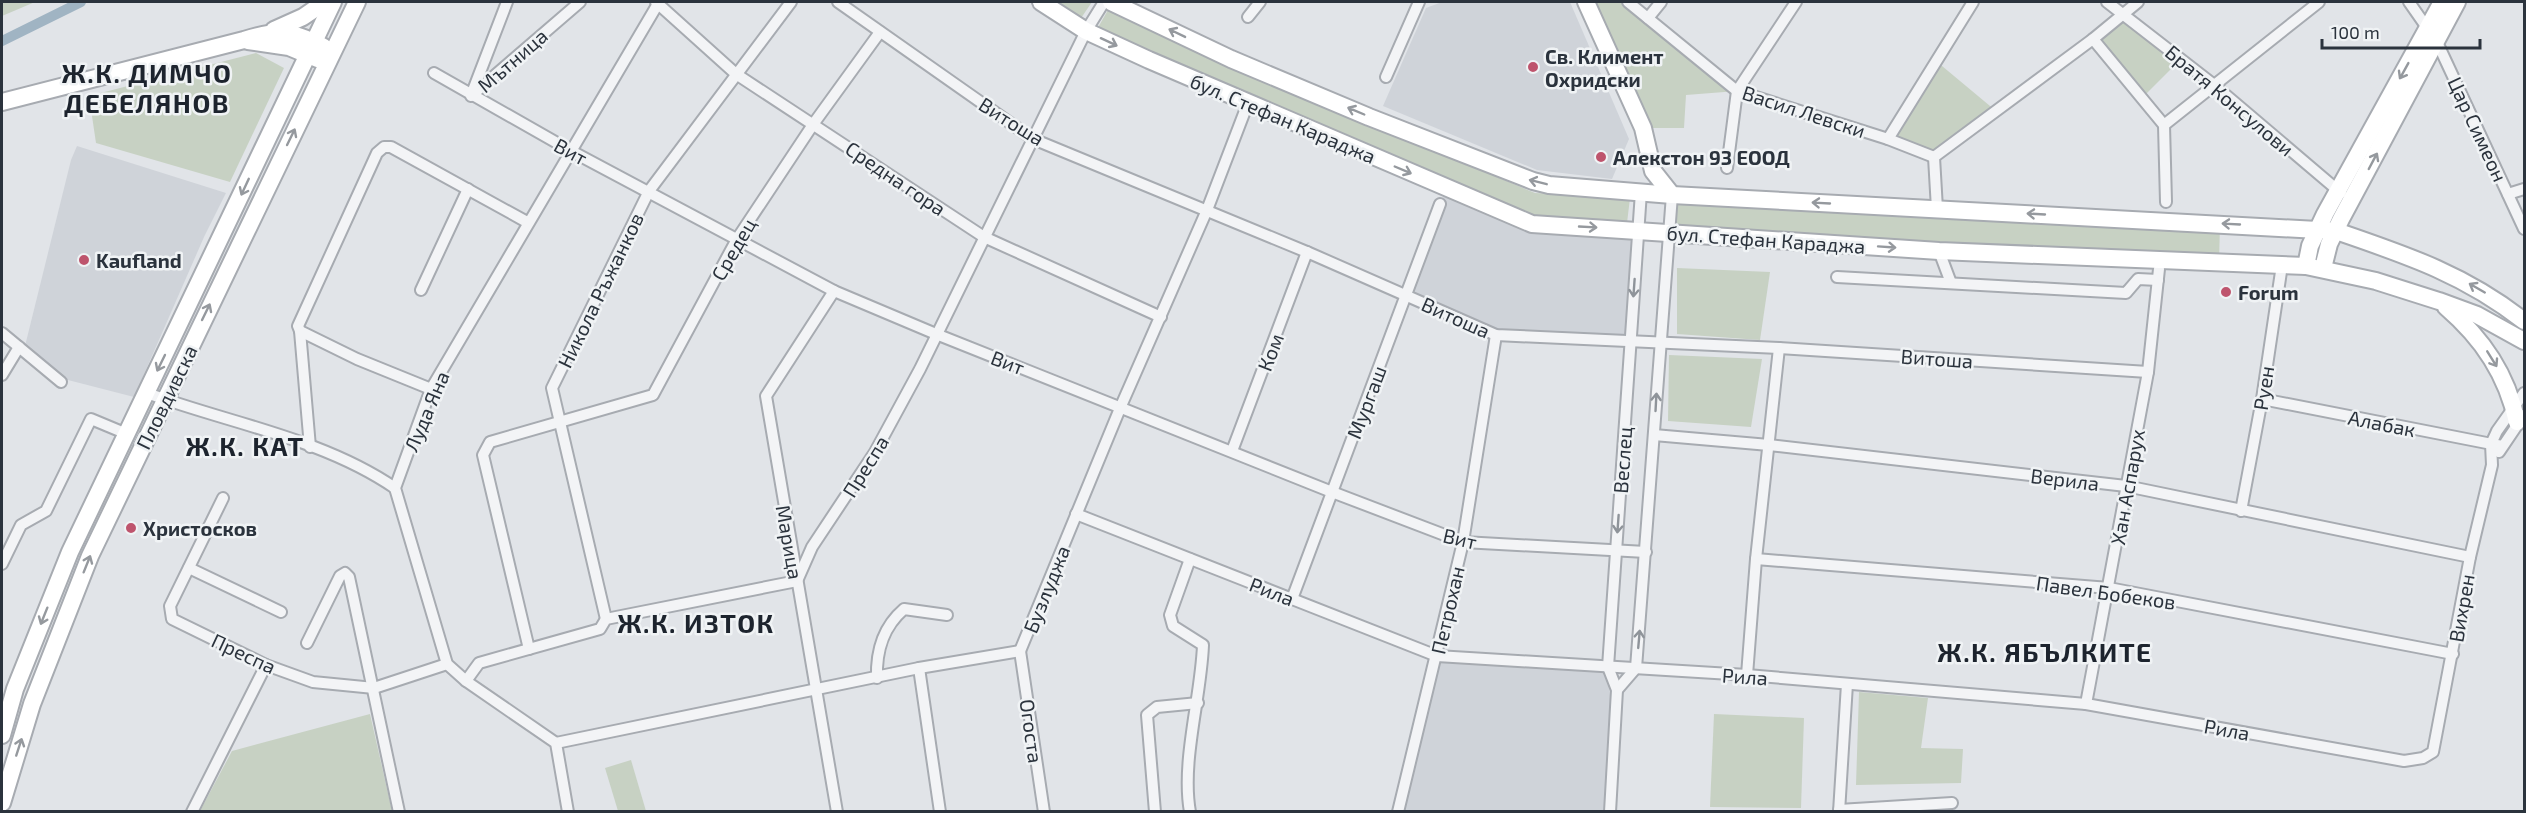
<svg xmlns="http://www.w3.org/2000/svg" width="2526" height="813" viewBox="0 0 2526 813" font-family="'Exo 2',sans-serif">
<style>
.built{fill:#cfd3d9}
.green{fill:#c7d1c3}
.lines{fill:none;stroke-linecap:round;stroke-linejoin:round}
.canal{stroke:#a0b4c3;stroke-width:10}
.street-casing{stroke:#a7abb1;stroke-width:14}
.secondary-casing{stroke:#a7abb1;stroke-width:20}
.street{stroke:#f3f4f6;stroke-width:10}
.secondary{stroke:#fff;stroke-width:16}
.oneway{stroke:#95999e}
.oneway2{stroke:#8f949a}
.poi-dot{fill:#be546d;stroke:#f0f3f5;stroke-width:2}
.labels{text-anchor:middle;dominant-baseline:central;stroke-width:5;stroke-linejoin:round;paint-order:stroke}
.poi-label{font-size:20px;font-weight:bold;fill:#2b333d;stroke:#f0f3f5;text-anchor:start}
.street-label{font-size:20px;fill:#2b333d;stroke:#f0f3f5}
.district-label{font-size:26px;font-weight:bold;letter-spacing:1.5px;fill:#1d242e;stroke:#f0f3f5}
</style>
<rect width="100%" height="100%" fill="#e1e4e8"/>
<g class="built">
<polygon points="1442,2 1570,2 1629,139 1612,179 1537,170 1383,106 1426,8"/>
<polygon points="77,146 226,193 204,237 134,397 68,380 25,346 71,160"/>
<polygon points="1446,189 1638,229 1630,341 1496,335 1407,295"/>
<polygon points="1437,656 1608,667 1616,780 1613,811 1398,812"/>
</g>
<g class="green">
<polygon points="2,2 35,2 2,16"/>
<polygon points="1049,2 1092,2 1079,21"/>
<polygon points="1586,2 1628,2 1737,91 1686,95 1684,128 1643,128"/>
<polygon points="1108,10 1211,57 1535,193 1630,198 1627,223 1530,216 1096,31"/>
<polygon points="2123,14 2181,59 2142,98 2093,39"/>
<polygon points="256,53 284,68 230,182 96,143 89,96"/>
<polygon points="1936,61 1996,111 1934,157 1888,139"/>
<polygon points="1672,195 2220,224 2219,263 1669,232"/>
<polygon points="1677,268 1770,272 1760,340 1677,334"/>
<polygon points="1669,355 1762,359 1751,427 1668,421"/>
<polygon points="1859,692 1928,698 1921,748 1963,749 1961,783 1856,785"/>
<polygon points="370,714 392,811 200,811 232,751"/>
<polygon points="1714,714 1804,718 1801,808 1710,807"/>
<polygon points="631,760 646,811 618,811 605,768"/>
</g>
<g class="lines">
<polyline class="canal" points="2,41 81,2"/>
<g class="street-casing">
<g id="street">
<polyline points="656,2 736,74 984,237 1161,317"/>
<polyline points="838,2 1033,139 1307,252 1496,335 1779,348 2148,372"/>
<polyline points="1628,2 1737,91 1888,139 1934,157"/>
<polyline points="2107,2 2214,85 2341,193"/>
<polyline points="2409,2 2437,42 2524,229"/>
<polyline points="1248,17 1260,2"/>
<polyline points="1648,18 1661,2"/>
<polyline points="2093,39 2164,125 2166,202"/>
<polyline points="434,73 573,152 834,291 936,334 1332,492 1463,542 1646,552"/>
<polyline points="1386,77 1419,2"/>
<polyline points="472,93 507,2"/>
<polyline points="471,96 580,2"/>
<polyline points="2164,125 2319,2"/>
<polyline points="1888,139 1973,2"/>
<polyline points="1727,168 1737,91 1796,2"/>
<polyline points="2508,194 2524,189"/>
<polyline points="1937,209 1934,157 2093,39 2138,2"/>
<polyline points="1939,251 1951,283"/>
<polyline points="1837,277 2126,293 2138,279 2158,280"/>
<polyline points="421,290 468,189"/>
<polyline points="834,291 766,396 837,812"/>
<polyline points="300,331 310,447"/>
<polyline points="2,333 61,382"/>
<polyline points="2,375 19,347"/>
<polyline points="431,389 357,359 300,331 298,326 377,153 384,147 391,147 527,222"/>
<path d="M147,393C228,423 322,438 395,488"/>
<polyline points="2262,399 2502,446"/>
<polyline points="1654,435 1769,445 2126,486 2470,557"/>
<polyline points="1232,451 1307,252"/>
<polyline points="2499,452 2524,415"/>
<polyline points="223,498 170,606 172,619 266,665 313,682 374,688 447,664"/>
<polyline points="2241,511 2262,399 2282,265"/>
<polyline points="1076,514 1437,656 1747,675 2086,704 2404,761 2423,758 2433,752 2470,557 2492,465 2491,444 2497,431 2524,393"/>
<path d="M1190,559L1170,615L1173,626L1203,645C1201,698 1181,761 1190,812"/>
<polyline points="1756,559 2109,588 2453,654"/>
<polyline points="2,564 21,525 46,511 91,419 127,434"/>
<polyline points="189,568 281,612"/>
<polyline points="1292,599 1440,204"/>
<polyline points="606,619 552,388 649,191 791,2"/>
<polyline points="307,643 340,576 345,573 349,577 399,812"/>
<polyline points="529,649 483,455 490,442 653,395 737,239 814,123 880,32"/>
<polyline points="1020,651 1121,406 1207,210 1248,103"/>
<polyline points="1020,651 1044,812"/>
<polyline points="919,668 940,812"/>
<polyline points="1747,675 1756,559 1779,348"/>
<path d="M877,678C876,650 883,627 904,609L947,615"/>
<polyline points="466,681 479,663 600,629 606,619 797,581 812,547 875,452 920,369 1086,31 1104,2"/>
<polyline points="1617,690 1636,668 1672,195"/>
<polyline points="2086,704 2148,372 2159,269"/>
<polyline points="556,743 919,668 1020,651"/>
<polyline points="1839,810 1952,803"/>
<polyline points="192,812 266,665"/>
<polyline points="568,812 556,743 466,681 447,664 395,488 431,389 659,2"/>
<polyline points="1155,812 1147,715 1157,707 1198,703"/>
<polyline points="1398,812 1463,542 1496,335"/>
<polyline points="1610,812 1617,690 1608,667 1641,192"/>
<polyline points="1839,812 1847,684"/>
</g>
</g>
<g class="secondary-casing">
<g id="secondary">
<polyline points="1041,2 1086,31 1149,60 1532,224 1939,251 2306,266 2376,281 2439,301 2477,315 2524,341"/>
<path d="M1111,2L1231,59L1369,117L1533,181L1549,185L1672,195L2336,231C2406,255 2464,274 2524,321"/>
<polyline points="1586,2 1643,128 1653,171 1672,195"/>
<polyline points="274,30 303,17 325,2"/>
<polyline points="248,41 289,47 318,59"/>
<path d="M2,102L244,40C279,29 291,30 324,47"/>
<polyline points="2306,266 2310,246 2325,214 2442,2"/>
<polyline points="2323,268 2329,244 2341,219 2457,2"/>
<path d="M2446,307C2483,339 2507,375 2517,422"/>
<polyline points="2,735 15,689 70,552 333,2"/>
<polyline points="2,803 32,704 90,556 357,2"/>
</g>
</g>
<use href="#street" class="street"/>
<use href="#secondary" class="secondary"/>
</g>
<defs><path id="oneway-shaft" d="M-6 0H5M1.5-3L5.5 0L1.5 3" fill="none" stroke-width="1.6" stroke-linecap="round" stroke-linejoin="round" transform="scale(1.5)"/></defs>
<g class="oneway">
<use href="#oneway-shaft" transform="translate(1177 33) rotate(-154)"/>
<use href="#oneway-shaft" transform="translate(1109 42) rotate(25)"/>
<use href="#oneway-shaft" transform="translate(2404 71) rotate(119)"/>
<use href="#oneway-shaft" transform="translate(1356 111) rotate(-157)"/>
<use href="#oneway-shaft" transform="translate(291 137) rotate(-64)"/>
<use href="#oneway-shaft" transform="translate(2373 161) rotate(-62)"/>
<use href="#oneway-shaft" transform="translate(1403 170) rotate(23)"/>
<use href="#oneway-shaft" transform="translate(1538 182) rotate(-166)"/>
<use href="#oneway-shaft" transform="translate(245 187) rotate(115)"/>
<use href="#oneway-shaft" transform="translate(1821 203) rotate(-177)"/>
<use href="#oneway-shaft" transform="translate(2036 214) rotate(-177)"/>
<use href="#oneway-shaft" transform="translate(2231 224) rotate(-177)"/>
<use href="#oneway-shaft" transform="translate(1588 227) rotate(3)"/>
<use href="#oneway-shaft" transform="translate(1887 247) rotate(4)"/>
<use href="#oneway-shaft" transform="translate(2477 288) rotate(-150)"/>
<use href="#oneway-shaft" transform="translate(206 312) rotate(-64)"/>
<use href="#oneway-shaft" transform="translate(2492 359) rotate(58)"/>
<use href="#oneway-shaft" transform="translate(161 363) rotate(116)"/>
<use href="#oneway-shaft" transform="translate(87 564) rotate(-68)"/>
<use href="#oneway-shaft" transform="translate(44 616) rotate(112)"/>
<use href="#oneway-shaft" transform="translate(19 747) rotate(-72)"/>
</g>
<g class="oneway2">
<use href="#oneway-shaft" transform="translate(1634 288) rotate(94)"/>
<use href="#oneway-shaft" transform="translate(1656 402) rotate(-87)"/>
<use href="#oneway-shaft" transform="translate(1618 524) rotate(94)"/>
<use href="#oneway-shaft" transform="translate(1639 639) rotate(-85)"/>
</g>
<g class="poi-dot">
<circle cx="1533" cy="67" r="6"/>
<circle cx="1601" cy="157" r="6"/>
<circle cx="84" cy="260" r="6"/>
<circle cx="2226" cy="292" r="6"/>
<circle cx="131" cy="528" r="6"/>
</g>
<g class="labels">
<g class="poi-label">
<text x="1545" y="56">Св. Климент<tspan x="1545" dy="23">Охридски</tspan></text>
<text x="1613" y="157">Алекстон 93 ЕООД</text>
<text x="96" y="260">Kaufland</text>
<text x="2238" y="292">Forum</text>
<text x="143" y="528">Христосков</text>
</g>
<g class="street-label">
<text transform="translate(512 60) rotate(-41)">Мътница</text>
<text transform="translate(2230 100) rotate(40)">Братя Консулови</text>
<text transform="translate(1804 111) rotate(18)">Васил Левски</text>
<text transform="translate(1283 118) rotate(23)">бул. Стефан Караджа</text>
<text transform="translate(1012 121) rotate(32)">Витоша</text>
<text transform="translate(2478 129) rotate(65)">Цар Симеон</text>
<text transform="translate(571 151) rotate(28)">Вит</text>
<text transform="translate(896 178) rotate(34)">Средна гора</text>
<text transform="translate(1766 239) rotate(4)">бул. Стефан Караджа</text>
<text transform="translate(733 249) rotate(-60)">Средец</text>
<text transform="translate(600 290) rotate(-64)">Никола Ръжанков</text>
<text transform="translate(1456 317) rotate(24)">Витоша</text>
<text transform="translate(1270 352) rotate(-69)">Ком</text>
<text transform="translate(1937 358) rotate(4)">Витоша</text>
<text transform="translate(1008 362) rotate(21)">Вит</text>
<text transform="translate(2263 388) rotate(-81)">Руен</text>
<text transform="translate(166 397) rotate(-64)">Пловдивска</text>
<text transform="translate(1366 402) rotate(-69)">Мургаш</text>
<text transform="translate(426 411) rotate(-67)">Луда Яна</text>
<text transform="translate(2382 423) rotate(11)">Алабак</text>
<text transform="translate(1622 460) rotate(-86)">Веслец</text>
<text transform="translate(865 466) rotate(-58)">Преспа</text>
<text transform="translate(2065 479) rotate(7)">Верила</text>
<text transform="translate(2127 487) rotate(-80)">Хан Аспарух</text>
<text transform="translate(1460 538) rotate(13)">Вит</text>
<text transform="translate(790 542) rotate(80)">Марица</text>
<text transform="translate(1046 589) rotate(-68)">Бузлуджа</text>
<text transform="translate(1272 591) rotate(21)">Рила</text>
<text transform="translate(2106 592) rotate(8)">Павел Бобеков</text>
<text transform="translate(2461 608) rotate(-80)">Вихрен</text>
<text transform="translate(1447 610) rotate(-77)">Петрохан</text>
<text transform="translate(244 653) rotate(25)">Преспа</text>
<text transform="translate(1745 676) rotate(4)">Рила</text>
<text transform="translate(2227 729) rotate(10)">Рила</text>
<text transform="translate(1032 731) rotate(82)">Огоста</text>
</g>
<g class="district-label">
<text x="147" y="72">Ж.К. ДИМЧО<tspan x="147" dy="30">ДЕБЕЛЯНОВ</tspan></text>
<text x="245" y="445">Ж.К. КАТ</text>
<text x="696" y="622">Ж.К. ИЗТОК</text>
<text x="2045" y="651">Ж.К. ЯБЪЛКИТЕ</text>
</g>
</g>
<rect width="2526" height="813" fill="none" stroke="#2b333d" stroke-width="6"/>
<path d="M2322 39v9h158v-9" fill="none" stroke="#2b333d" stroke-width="3"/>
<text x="2331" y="39" font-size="18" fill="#2b333d" stroke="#f0f3f5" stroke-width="4.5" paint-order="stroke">100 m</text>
</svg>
